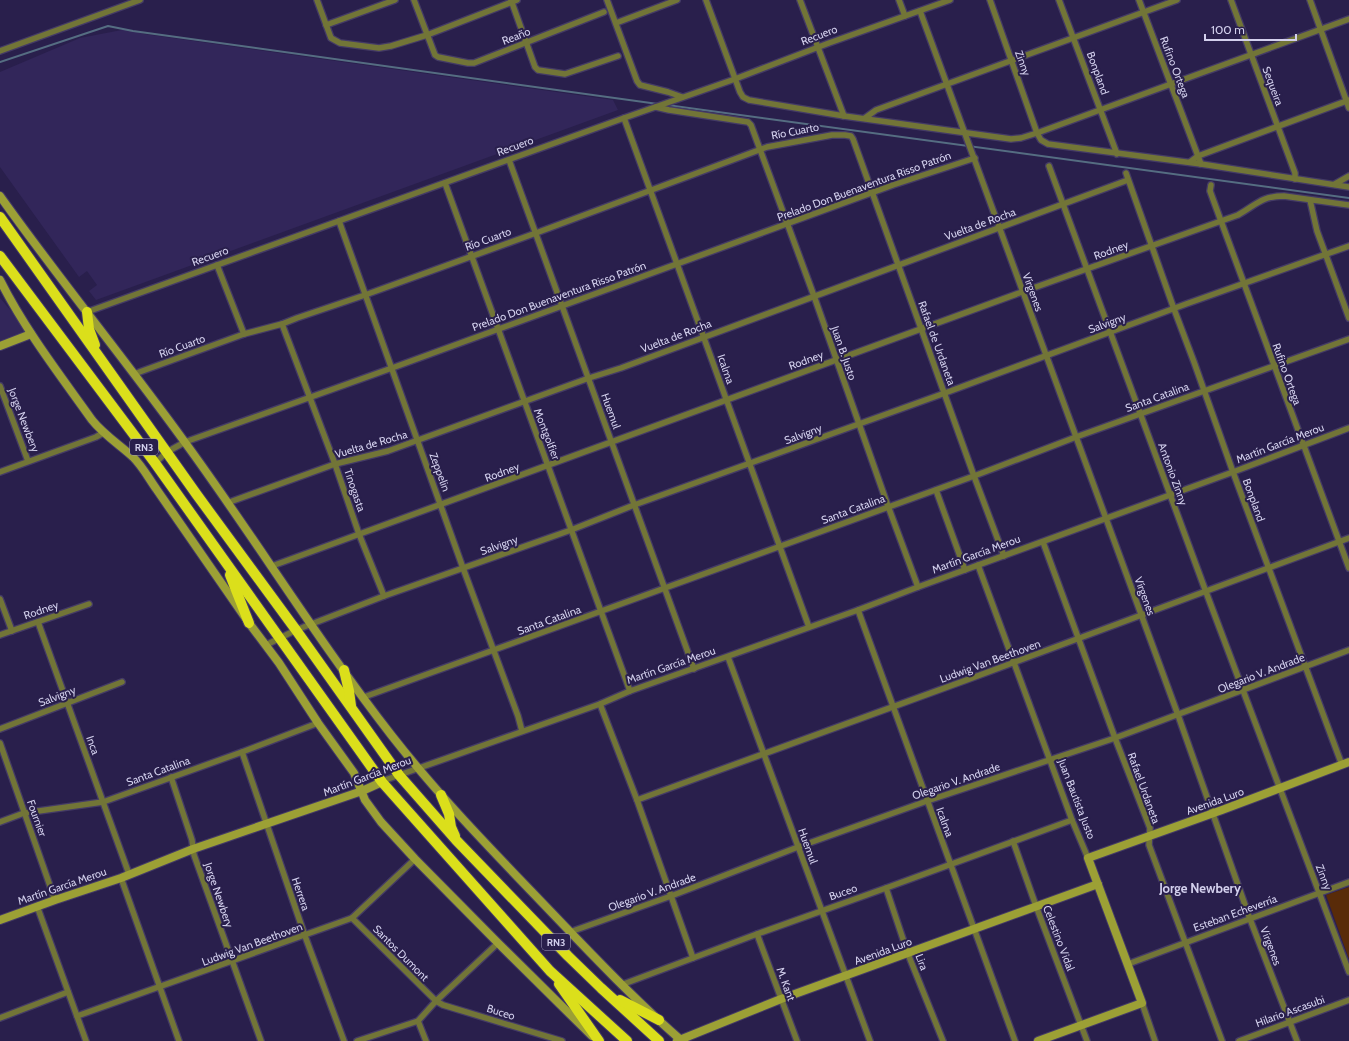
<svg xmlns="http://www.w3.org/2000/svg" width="1349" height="1041" viewBox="0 0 1349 1041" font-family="Cabin,sans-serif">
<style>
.built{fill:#32265a}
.green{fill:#592b09}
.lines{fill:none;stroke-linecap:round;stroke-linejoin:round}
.stream{stroke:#556d82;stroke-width:2}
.street-casing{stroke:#443b66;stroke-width:8}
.secondary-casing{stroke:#443b66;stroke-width:10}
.highway-casing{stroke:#443b66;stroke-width:12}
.street{stroke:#727537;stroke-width:5.5}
.secondary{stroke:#9ca035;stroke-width:8}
.highway{stroke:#dbdf1b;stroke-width:10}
.labels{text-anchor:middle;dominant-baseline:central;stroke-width:4;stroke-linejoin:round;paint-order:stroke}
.shield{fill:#291f4c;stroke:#a09bbd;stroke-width:1}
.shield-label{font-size:10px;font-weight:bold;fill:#d3d0ed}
.street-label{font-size:11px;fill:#d3d0ed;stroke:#291f4c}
.quarter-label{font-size:13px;font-weight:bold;fill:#d3d0ed;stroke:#291f4c}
</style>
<rect width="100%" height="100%" fill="#291f4c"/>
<g class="built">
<polygon points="127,29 144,34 613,100 618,110 96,300 89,291 97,285 87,271 79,277 0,167 0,72 80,38"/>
<polygon points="0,298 31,334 0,345"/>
</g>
<polygon class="green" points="1349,887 1349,959 1326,895"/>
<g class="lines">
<g class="stream">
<polyline points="0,62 108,26 133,31 658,104"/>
<polyline points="667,105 1349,198"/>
</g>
<g class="street-casing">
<g id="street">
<polyline points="317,0 331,38 340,43 379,48 391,46 427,35 517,0"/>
<polyline points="414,0 435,55 438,57 468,63 474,63 604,12"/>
<polyline points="511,0 535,67 538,70 565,74 618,56"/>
<polyline points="607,0 637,81 640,85 668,92 682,97"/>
<polyline points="706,0 740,92 743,97 749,100 844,116 1011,139 1021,138 1037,133 1349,19"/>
<polyline points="800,0 844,116"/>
<polyline points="899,0 905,16"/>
<polyline points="990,0 1037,133 1041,140 1048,144 1201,164 1349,187"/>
<polyline points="1059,0 1117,154"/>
<polyline points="1139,0 1201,164"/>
<polyline points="1231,0 1295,173 1295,179"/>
<polyline points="1310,0 1349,108"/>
<polyline points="920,11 1178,715 1250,919 1297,1041"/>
<polyline points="616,23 677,0"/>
<polyline points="326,25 395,0"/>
<polyline points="0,51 140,0"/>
<polyline points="656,107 669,110 748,122 751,125 814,296 888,506 918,587"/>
<polyline points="624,118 809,627"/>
<polyline points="865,118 876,110 1177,0"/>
<polyline points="509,160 694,669"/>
<polyline points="1190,162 1198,156 1349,100"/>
<polyline points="1049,166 1206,592 1349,972"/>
<polyline points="1126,173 1174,309 1194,362 1233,472 1342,765"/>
<polyline points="445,183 630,691"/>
<polyline points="1335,184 1349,176"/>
<polyline points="1211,185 1210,191 1221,221 1349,568"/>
<polyline points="1310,200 1317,231 1349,318"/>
<polyline points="339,221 463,568 518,716 522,731"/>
<polyline points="217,265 244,334"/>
<polyline points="87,312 624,118 735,79 829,43 950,0"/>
<polyline points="282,324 335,464 359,534 384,596"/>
<polyline points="134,374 244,334 282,324 297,318 365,295 536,233 767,147 832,135 845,135 851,136 853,139 974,476 1004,556"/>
<polyline points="0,386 28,461"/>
<polyline points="155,463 167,452 185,442 392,368 893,185 975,158"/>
<polyline points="0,472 96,437 103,433"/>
<polyline points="936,490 965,570"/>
<polyline points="227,503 335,464 388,451 589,378 621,368 1128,180"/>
<polyline points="1043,542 1115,738 1150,828 1149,845 1222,1041"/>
<polyline points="978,565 1072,820 1088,858"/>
<path d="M272,566L1022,292L1238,215C1256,205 1261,196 1284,196L1349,205"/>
<polyline points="0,599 12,631"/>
<polyline points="858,610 1015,1041"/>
<polyline points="38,622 129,874"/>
<polyline points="0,635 89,604"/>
<polyline points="266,645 296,630 384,596 571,530 634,505 945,393 1186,304 1349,246"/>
<polyline points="728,657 870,1041"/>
<polyline points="364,697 974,476 1076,437 1349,339"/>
<polyline points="600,704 637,800 693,958"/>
<polyline points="0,729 122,682"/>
<polyline points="0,743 55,900"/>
<polyline points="242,752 305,936 344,1041"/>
<polyline points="171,777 192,840 194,855 261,1041"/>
<polyline points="382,782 388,779 600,704 630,691 858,610 918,587 1233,472 1349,428"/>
<path d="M637,800C875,714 1112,627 1349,538"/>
<polyline points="0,822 24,813 103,802 242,752 318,723"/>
<polyline points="1013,841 1036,906 1087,1041"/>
<polyline points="121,878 179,1041"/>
<polyline points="886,888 908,954 943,1041"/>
<polyline points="37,906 86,1041"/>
<polyline points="352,918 436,1001 443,1005 562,1041"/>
<polyline points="570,932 671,896 798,847 927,801 1115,738 1349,650"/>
<polyline points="757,934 797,1041"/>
<polyline points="1128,964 1349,882"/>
<polyline points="621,985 757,934 886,888 1072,820"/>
<polyline points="1142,1003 1155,1041"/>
<polyline points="77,1016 352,918 415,859"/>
<polyline points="0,1018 68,992"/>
<polyline points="418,1021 426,1041"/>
<polyline points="357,1041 418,1021 436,1001 498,943"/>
<polyline points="1239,1041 1349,1000"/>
</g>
</g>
<g class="secondary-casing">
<g id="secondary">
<path d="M0,196C59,279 124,358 184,441C255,538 318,641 392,736C435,791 483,841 531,891C580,942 628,994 682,1041"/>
<path d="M0,280C25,330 60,375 92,420C104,435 120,445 133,457C143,467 149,479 157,490L249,623L279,663L318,723L354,773L365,800L381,822L415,859L498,943L592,1036"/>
<polyline points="0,346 31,334"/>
<polyline points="0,920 55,900 121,878 193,849 362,791 382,782"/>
<polyline points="677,1041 781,999 1098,884"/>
<polyline points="1038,1041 1142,1003 1088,858 1222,810 1349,762"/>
</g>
</g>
<g class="highway-casing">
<g id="highway">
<polyline points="0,217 197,495 296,630 399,775 456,840 568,956 601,988 659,1041"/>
<polyline points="0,256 155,463 382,782 550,971 627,1041"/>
<polyline points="87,312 89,329 95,345"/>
<polyline points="230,575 249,623"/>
<polyline points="344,670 349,691 351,706"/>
<polyline points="441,795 449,814 451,827 455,836"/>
<polyline points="559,984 599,1041"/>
<polyline points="620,1000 659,1020"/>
</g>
</g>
<use href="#street" class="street"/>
<use href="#secondary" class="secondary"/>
<use href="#highway" class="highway"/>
</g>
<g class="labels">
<g class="shield">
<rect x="130" y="439" width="28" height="16" rx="3"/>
<rect x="542" y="934" width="28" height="16" rx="3"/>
</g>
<g class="shield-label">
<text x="144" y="447">RN3</text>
<text x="556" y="942">RN3</text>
</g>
<g class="street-label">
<text transform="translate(819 35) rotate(-21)">Recuero</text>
<text transform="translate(516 36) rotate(-21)">Reaño</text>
<text transform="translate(1023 63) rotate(70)">Zinny</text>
<text transform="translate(1175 67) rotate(69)">Rufino Ortega</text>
<text transform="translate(1098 73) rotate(70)">Bonpland</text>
<text transform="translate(1273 86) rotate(70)">Sequeira</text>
<text transform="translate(795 131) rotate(-11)">Río Cuarto</text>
<text transform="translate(515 146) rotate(-20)">Recuero</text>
<text transform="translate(864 186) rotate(-20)">Prelado Don Buenaventura Risso Patrón</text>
<text transform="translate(980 224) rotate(-20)">Vuelta de Rocha</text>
<text transform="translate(488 239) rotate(-20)">Río Cuarto</text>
<text transform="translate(1111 250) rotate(-20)">Rodney</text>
<text transform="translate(210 256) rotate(-20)">Recuero</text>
<text transform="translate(1033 292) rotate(70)">Vírgenes</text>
<text transform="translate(559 296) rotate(-20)">Prelado Don Buenaventura Risso Patrón</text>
<text transform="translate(1107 323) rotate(-20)">Salvigny</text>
<text transform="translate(676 336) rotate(-21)">Vuelta de Rocha</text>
<text transform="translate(937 343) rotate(70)">Rafael de Urdaneta</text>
<text transform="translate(182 346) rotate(-20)">Río Cuarto</text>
<text transform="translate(844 353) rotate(71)">Juan B. Justo</text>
<text transform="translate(806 360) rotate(-20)">Rodney</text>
<text transform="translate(726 369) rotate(71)">Icalma</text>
<text transform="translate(1287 374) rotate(70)">Rufino Ortega</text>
<text transform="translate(1157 397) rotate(-20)">Santa Catalina</text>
<text transform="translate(611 411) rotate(70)">Huemul</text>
<text transform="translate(24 420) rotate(69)">Jorge Newbery</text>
<text transform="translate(547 434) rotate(69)">Montgolfier</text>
<text transform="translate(803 434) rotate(-20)">Salvigny</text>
<text transform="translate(1280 443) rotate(-21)">Martín García Merou</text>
<text transform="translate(371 444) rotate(-16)">Vuelta de Rocha</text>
<text transform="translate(440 472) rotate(70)">Zeppelin</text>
<text transform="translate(502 472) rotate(-20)">Rodney</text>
<text transform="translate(1173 474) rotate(70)">Antonio Zinny</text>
<text transform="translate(355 490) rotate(71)">Tinogasta</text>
<text transform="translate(1254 500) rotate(70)">Bonpland</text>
<text transform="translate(853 509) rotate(-20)">Santa Catalina</text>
<text transform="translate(499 545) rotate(-19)">Salvigny</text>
<text transform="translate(976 554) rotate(-20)">Martín García Merou</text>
<text transform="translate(1145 596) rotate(70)">Vírgenes</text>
<text transform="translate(41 610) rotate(-19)">Rodney</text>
<text transform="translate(549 620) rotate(-20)">Santa Catalina</text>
<text transform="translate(990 661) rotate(-20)">Ludwig Van Beethoven</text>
<text transform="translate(671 665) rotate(-19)">Martín García Merou</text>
<text transform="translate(1261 673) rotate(-21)">Olegario V. Andrade</text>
<text transform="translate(57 696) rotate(-21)">Salvigny</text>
<text transform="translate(93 745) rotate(70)">Inca</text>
<text transform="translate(158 771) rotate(-20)">Santa Catalina</text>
<text transform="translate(367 776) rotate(-21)">Martín García Merou</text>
<text transform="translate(956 781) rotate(-19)">Olegario V. Andrade</text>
<text transform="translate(1144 788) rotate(70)">Rafael Urdaneta</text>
<text transform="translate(1077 799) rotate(69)">Juan Bautista Justo</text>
<text transform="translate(1215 801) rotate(-20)">Avenida Luro</text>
<text transform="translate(37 818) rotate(70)">Fournier</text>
<text transform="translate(945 822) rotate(70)">Icalma</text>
<text transform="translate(808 846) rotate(70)">Huemul</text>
<text transform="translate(1324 877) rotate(69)">Zinny</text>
<text transform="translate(62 886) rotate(-19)">Martín García Merou</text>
<text transform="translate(652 892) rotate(-20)">Olegario V. Andrade</text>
<text transform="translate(843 892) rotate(-19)">Buceo</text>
<text transform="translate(301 894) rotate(71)">Herrera</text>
<text transform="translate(219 895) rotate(71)">Jorge Newbery</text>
<text transform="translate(1235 913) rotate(-20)">Esteban Echeverría</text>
<text transform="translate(1059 938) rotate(69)">Celestino Vidal</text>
<text transform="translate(252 944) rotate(-20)">Ludwig Van Beethoven</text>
<text transform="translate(1271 946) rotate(69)">Vírgenes</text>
<text transform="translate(883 951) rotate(-20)">Avenida Luro</text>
<text transform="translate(401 953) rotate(45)">Santos Dumont</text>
<text transform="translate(922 962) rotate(69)">Lira</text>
<text transform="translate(786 984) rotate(70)">M. Kant</text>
<text transform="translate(1290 1011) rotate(-20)">Hilario Ascasubi</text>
<text transform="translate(501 1012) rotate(17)">Buceo</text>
</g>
<g class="quarter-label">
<text x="1200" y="888">Jorge Newbery</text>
</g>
</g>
<path d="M1205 34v6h91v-6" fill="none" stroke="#d3d0ed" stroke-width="2"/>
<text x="1211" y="34" font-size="12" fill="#d3d0ed" stroke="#291f4c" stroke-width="3" paint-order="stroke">100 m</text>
</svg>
